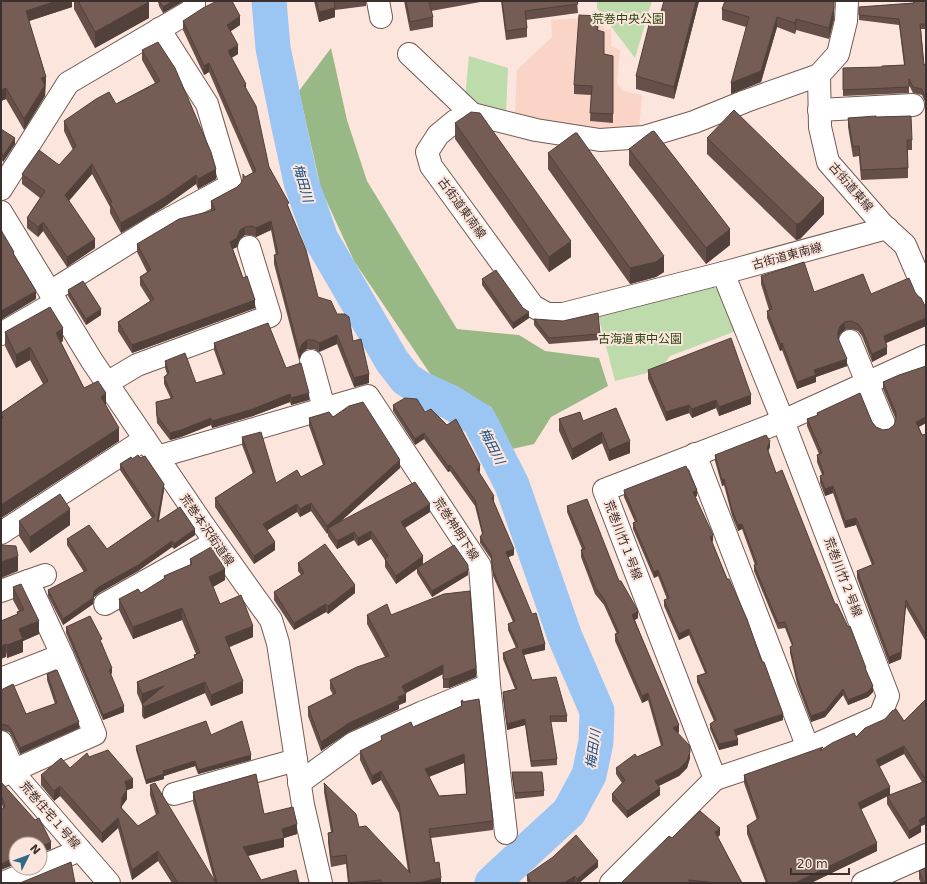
<svg xmlns="http://www.w3.org/2000/svg" width="927" height="884" viewBox="0 0 927 884" font-family="'DejaVu Sans','Noto Sans JP',sans-serif">
<style>
.built{fill:#f9d4c7}
.green{fill:#bddbab}
.forest{fill:#98b885}
.lines{fill:none;stroke-linecap:round;stroke-linejoin:round}
.river{stroke:#9bc6f4;stroke-width:35}
.minor-casing{stroke:#745b52;stroke-width:24}
.minor{stroke:#fff;stroke-width:22}
.wall{fill:#654f48;fill-rule:evenodd}
.shaded-wall{fill:#52403b}
.building{fill:#755c54;stroke:#52403b;fill-rule:evenodd}
.labels{text-anchor:middle;dominant-baseline:central;stroke-width:4;stroke-linejoin:round;paint-order:stroke}
.park-label{font-size:12px;fill:#2a4812;stroke:#fce5dc}
.street-label{font-size:12px;fill:#3b302c;stroke:#fce5dc}
.water-label{font-size:13px;font-style:italic;fill:#134e86;stroke:#fce5dc}
</style>
<rect width="100%" height="100%" fill="#fce5dc"/>
<polygon class="built" points="600,17 605,30 611,29 611,46 620,50 617,83 623,91 642,95 639,129 592,133 515,114 517,70 552,37 551,20"/>
<g class="green">
<polygon points="597,1 652,1 635,58 597,8"/>
<polygon points="469,56 508,68 506,113 470,105 465,97"/>
<polygon points="710,285 720,291 736,331 670,356 659,370 615,381 598,315"/>
</g>
<polygon class="forest" points="331,48 347,120 367,181 457,329 519,335 545,351 599,358 608,386 551,417 534,444 512,449 491,407 431,375 354,261 321,189 299,91"/>
<g class="lines">
<polyline class="river" points="269,1 273,48 288,122 301,182 321,239 392,361 406,379 421,389 450,402 479,420 512,485 565,637 597,711 596,742 589,775 569,812 492,883"/>
<g class="minor-casing">
<g id="minor">
<polyline points="378,1 381,17"/>
<polyline points="847,1 846,21 838,54 819,75 820,127 828,162 883,225 905,245 926,294"/>
<polyline points="409,54 472,114"/>
<polyline points="819,75 746,101 694,122 644,137 600,140 536,130 472,114 455,121 438,135 427,152 431,166 533,306 547,314 563,314 723,273 887,228"/>
<polyline points="819,110 913,105"/>
<polyline points="1,189 68,83 194,9 194,1"/>
<polyline points="1,212 92,361 204,526 271,620 278,643 303,805 321,883"/>
<polyline points="50,292 154,227 231,185 207,104 159,29"/>
<polyline points="1,334 56,302"/>
<polyline points="850,341 884,424"/>
<polyline points="311,361 324,408"/>
<polyline points="107,383 137,365 270,316 249,247"/>
<polyline points="695,454 808,748"/>
<polyline points="157,457 368,396 480,566 489,685 421,713 354,743 299,783"/>
<polyline points="1,533 145,439"/>
<polyline points="28,581 45,575"/>
<polyline points="1,591 28,581 62,655 95,734 1,776"/>
<polyline points="105,604 215,542"/>
<polyline points="1,679 62,655"/>
<polyline points="489,685 506,833"/>
<polyline points="1,742 16,776 109,883"/>
<polyline points="715,779 808,748 880,716 888,696 783,421 723,273"/>
<polyline points="174,794 296,760"/>
<polyline points="40,867 80,850"/>
<polyline points="3,883 38,868"/>
<polyline points="611,883 715,779 604,490 783,421 926,356"/>
<polyline points="863,883 926,855"/>
</g>
</g>
<use href="#minor" class="minor"/>
</g>
<g class="wall">
<polygon points="1,1 72,1 72,7 29,21 46,77 45,96 24,130 6,99 1,101"/>
<polygon points="74,1 148,1 149,18 95,48 74,9"/>
<polygon points="158,1 182,1 182,2 163,13 159,6"/>
<polygon points="314,1 366,1 366,6 335,10 335,17 319,22"/>
<polygon points="404,1 486,1 431,11 433,17 433,27 410,31"/>
<polygon points="501,1 577,1 578,13 526,20 527,28 527,37 506,40"/>
<polygon points="699,1 674,99 636,89 636,76 660,15"/>
<polygon points="913,1 926,1 926,29 921,29 924,65 926,64 926,104 922,95 913,93 909,85 909,93 843,96 843,68 882,67 904,65 899,25 859,20 859,7 913,3"/>
<polygon points="722,9 834,11 834,19 829,39 796,30 795,34 777,27 761,82 731,94 746,27 722,20"/>
<polygon points="183,21 240,25 230,31 238,54 231,58 246,90 269,167 289,208 318,297 337,314 353,341 369,383 354,387 337,344 319,352 314,349 307,349 302,353 299,360 274,264 274,255 276,255 271,230 256,237 251,235 245,235 240,239 237,247 233,249 243,278 255,308 132,353 118,331 118,322 150,301 140,285 140,277 147,272 137,252 137,244 211,210 211,201 237,187 241,183 245,177 253,173 209,72 204,75 183,30"/>
<polygon points="599,25 598,30 604,54 613,56 613,123 590,121 591,95 574,94 574,85"/>
<polygon points="142,50 216,179 198,189 196,184 164,207 121,233 110,213 110,207 92,174 69,201 95,248 67,267 43,231 38,237 27,228 27,218 40,198 22,184 22,174 59,165 73,150 64,131 64,121 116,104 155,83 142,60"/>
<polygon points="876,117 912,140 912,150 908,150 908,178 861,180 859,156 853,157 848,127 848,118"/>
<polygon points="455,123 571,257 549,272 455,139"/>
<polygon points="1,129 15,144 3,162 1,158"/>
<polygon points="707,138 824,214 800,239 796,240 707,154"/>
<polygon points="629,149 730,245 706,264 629,165"/>
<polygon points="548,153 664,272 656,277 630,284 548,169"/>
<polygon points="761,276 814,292 871,294 926,326 885,343 887,354 872,362 862,336 858,331 851,329 845,330 840,334 838,338 847,366 816,377 816,382 797,389 782,350 780,351 767,318 767,311 769,310 761,284"/>
<polygon points="482,279 529,318 513,329 482,285"/>
<polygon points="68,290 101,315 86,325 68,296"/>
<polygon points="534,319 600,334 600,340 549,344 534,325"/>
<polygon points="5,332 63,341 61,342 84,388 106,406 119,441 1,518 1,413 43,384 30,360 16,368 5,346"/>
<polygon points="214,343 286,368 309,400 291,405 290,402 253,416 212,428 211,425 181,437 170,440 157,423 156,409 156,402 171,399 164,384 164,377 167,374 165,368 165,361 196,383 223,375 214,350"/>
<polygon points="926,366 926,423 919,427 922,435 926,434 926,642 906,607 901,659 889,664 857,578 857,571 872,565 856,525 845,528 833,493 825,496 820,483 820,476 822,475 817,462 817,455 819,454 807,426 807,419 817,416 817,413 872,422 876,427 883,430 889,429 894,425 896,420 883,389 883,382"/>
<polygon points="648,370 751,404 719,416 716,408 692,418 689,413 666,421 648,379"/>
<polygon points="393,405 425,412 480,471 479,472 494,502 514,555 508,557 545,650 524,655 532,680 567,716 567,722 550,722 557,759 557,765 531,767 525,725 507,730 503,698 503,692 515,689 503,659 503,653 516,648 508,630 508,624 513,622 493,576 491,559 480,543 480,537 482,534 475,506 450,471 448,472 424,439 415,445 393,411"/>
<polygon points="616,408 630,453 609,461 602,443 572,460 559,431 559,419 583,421"/>
<polygon points="333,417 400,468 341,521 430,512 405,528 423,564 468,575 432,597 417,573 417,569 396,584 385,567 385,560 371,539 358,546 354,540 337,549 328,536 328,533 327,534 311,511 300,517 297,512 267,530 275,550 254,564 215,507 215,498 253,474 242,445 242,437 276,483 301,477 323,465 309,426 309,418"/>
<polygon points="770,447 768,451 776,473 835,604 866,671 873,692 868,697 848,705 843,695 825,717 811,722 797,684 790,653 790,647 792,646 785,628 778,629 754,571 754,565 755,565 742,529 738,531 732,516 724,485 722,486 715,461 715,455"/>
<polygon points="132,459 164,490 159,521 195,535 174,549 172,547 138,571 99,593 94,597 93,604 63,625 48,596 48,590 84,572 67,545 67,539 107,549 152,518 120,470 120,464"/>
<polygon points="624,491 697,496 695,497 713,541 712,542 762,662 783,720 736,736 738,745 719,750 710,729 710,724 714,721 697,682 697,676 705,673 689,635 679,640 664,606 664,600 667,599 658,576 654,578 633,529 633,523 635,522 624,497"/>
<polygon points="567,506 619,581 638,618 635,620 679,732 678,733 690,758 687,768 679,776 658,786 660,795 627,818 612,801 612,794 622,783 616,774 616,768 637,757 661,746 648,700 642,703 615,641 615,634 617,634 604,605 595,594 581,557 581,550 582,549 567,512"/>
<polygon points="19,521 70,525 30,553 19,536"/>
<polygon points="190,559 225,580 213,587 220,604 253,637 229,647 243,693 211,706 205,693 144,719 142,716 142,705 137,693 137,682 194,658 194,655 196,654 182,620 133,639 119,610 119,599 141,593 164,579 164,576 190,565"/>
<polygon points="298,563 355,593 328,614 326,612 294,630 274,600 274,592 301,575 298,571"/>
<polygon points="13,587 39,634 23,641 23,652 7,658 1,621 17,614 17,612 19,611 13,600"/>
<polygon points="367,615 391,615 476,677 449,688 443,688 443,674 405,693 406,702 399,705 399,709 349,732 321,751 308,716 308,707 333,695 330,689 330,680 385,657 367,624"/>
<polygon points="66,627 102,643 112,673 111,674 124,712 103,720 66,633"/>
<polygon points="47,674 79,728 20,754 12,737 9,732 1,730 1,690 26,714 55,704 47,680"/>
<path d="M926,699V824L921,826V832L909,839L887,804V796L861,809L877,851L811,883H766L747,834V826L757,820L744,783V775L823,749L856,737L904,721ZM904,754L922,782L890,795L879,767Z"/>
<path d="M461,701L463,702L493,821V830L431,838L435,863L441,883H348L346,864L331,867L328,842V833L331,832L324,792V783L359,827L408,871L399,813L381,780L372,785L360,760V751L381,741V736L413,727L461,706ZM464,763L466,794L439,796L429,777Z"/>
<polygon points="211,735 251,760 198,774 195,766 164,776 164,779 146,784 136,750 136,746"/>
<polygon points="89,757 133,788 127,790 127,799 122,806 122,808 138,826 156,815 150,795 150,785 214,880 193,802 193,792 264,814 297,834 284,838 284,847 248,856 261,880 299,883 172,883 158,861 132,880 118,828 102,843 60,796 54,801 41,785 41,775 70,768"/>
<polygon points="512,772 544,791 544,796 515,799 512,777"/>
<polygon points="1,782 51,849 40,853 40,844 3,808 1,801"/>
<polygon points="720,835 718,837 742,883 621,883 672,838"/>
<polygon points="598,867 579,883 576,883 575,882 528,882 527,881 527,875"/>
<polygon points="919,871 926,883 921,883 919,879"/>
</g>
<g class="shaded-wall">
<polygon points="57,1 72,1 72,7 26,22 26,11"/>
<polygon points="173,1 182,1 182,2 163,13 163,7"/>
<polygon points="696,1 699,1 674,99 674,87"/>
<polygon points="834,1 834,19 829,39 829,28"/>
<polygon points="149,2 149,18 95,48 95,32"/>
<polygon points="335,8 335,17 319,22 319,12"/>
<polygon points="240,16 240,25 227,34 227,25"/>
<polygon points="777,17 777,27 761,82 731,94 731,83"/>
<polygon points="796,19 796,30 795,34 795,23"/>
<polygon points="238,45 238,54 228,60 228,51"/>
<polygon points="209,63 209,72 204,75 204,66"/>
<polygon points="46,77 45,96 24,130 24,119 41,78"/>
<polygon points="246,84 246,92 244,85"/>
<polygon points="6,88 6,99 1,101 1,90"/>
<polygon points="15,138 15,144 3,162 3,156"/>
<polygon points="92,164 92,174 65,205 65,195"/>
<polygon points="216,169 216,179 198,189 198,179"/>
<polygon points="196,175 196,184 164,207 121,233 121,223"/>
<polygon points="824,198 824,214 800,239 796,240 796,224"/>
<polygon points="271,221 271,230 256,237 256,228"/>
<polygon points="43,222 43,231 38,237 38,227"/>
<polygon points="245,227 245,235 240,239 237,247 230,250 230,242 240,230"/>
<polygon points="730,229 730,245 706,264 706,248"/>
<polygon points="95,239 95,248 67,267 67,257"/>
<polygon points="571,241 571,257 549,272 549,257"/>
<polygon points="664,256 664,272 656,277 630,284 630,268"/>
<polygon points="36,291 36,299 1,320 1,311"/>
<polygon points="255,300 255,308 132,353 132,345"/>
<polygon points="101,309 101,315 86,325 86,319"/>
<polygon points="529,312 529,318 513,329 513,323"/>
<polygon points="926,318 926,326 884,344 884,336"/>
<polygon points="845,322 845,330 840,334 838,340 838,332 840,326"/>
<polygon points="63,328 63,341 56,346 56,333"/>
<polygon points="337,335 337,344 319,352 319,343"/>
<polygon points="307,340 307,349 302,353 299,360 299,351 302,344"/>
<polygon points="782,343 782,350 780,351 780,344"/>
<polygon points="30,347 30,360 16,368 16,355"/>
<polygon points="887,347 887,354 872,362 872,354"/>
<polygon points="847,359 847,366 816,377 816,382 797,389 797,382 814,370"/>
<polygon points="369,374 369,383 354,387 354,378"/>
<polygon points="106,393 106,406 101,397"/>
<polygon points="309,393 309,400 291,405 291,398"/>
<polygon points="290,394 290,402 253,416 212,428 212,421"/>
<polygon points="751,395 751,404 719,416 719,407"/>
<polygon points="716,400 716,408 692,418 692,409"/>
<polygon points="689,405 689,413 666,421 666,412"/>
<polygon points="926,417 926,423 916,428 916,422"/>
<polygon points="211,418 211,425 181,437 170,440 170,433"/>
<polygon points="119,428 119,441 1,518 1,505"/>
<polygon points="602,432 602,443 572,460 572,449"/>
<polygon points="424,433 424,439 415,445 415,439"/>
<polygon points="630,441 630,453 609,461 609,450"/>
<polygon points="770,441 770,447 767,454 767,448"/>
<polygon points="400,460 400,468 330,531 328,528 328,533 327,534 327,526"/>
<polygon points="450,465 450,471 448,472 448,466"/>
<polygon points="480,465 480,471 477,475 477,469"/>
<polygon points="724,479 724,485 722,486 722,480"/>
<polygon points="164,484 164,490 157,528 157,522"/>
<polygon points="833,486 833,493 825,496 825,489"/>
<polygon points="697,490 697,496 693,498 693,492"/>
<polygon points="494,496 494,502 492,504 492,498"/>
<polygon points="311,503 311,511 300,517 300,509"/>
<polygon points="297,504 297,512 263,533 263,524"/>
<polygon points="430,504 430,512 401,530 401,522"/>
<polygon points="70,509 70,525 30,553 30,537"/>
<polygon points="856,518 856,525 845,528 845,521"/>
<polygon points="742,524 742,529 738,531 738,525"/>
<polygon points="195,529 195,535 174,549 174,544"/>
<polygon points="371,531 371,539 358,546 358,538"/>
<polygon points="354,532 354,540 337,549 337,541"/>
<polygon points="713,535 713,541 710,543 710,537"/>
<polygon points="172,541 172,547 138,571 99,593 94,597 93,604 63,625 63,619 99,587"/>
<polygon points="275,542 275,550 254,564 254,556"/>
<polygon points="514,549 514,555 506,558 506,552"/>
<polygon points="18,556 18,571 1,578 1,562"/>
<polygon points="423,556 423,564 396,584 396,576"/>
<polygon points="225,569 225,580 209,589 209,577"/>
<polygon points="468,570 468,575 432,597 432,591"/>
<polygon points="658,570 658,576 654,578 654,572"/>
<polygon points="355,585 355,593 328,614 328,606"/>
<polygon points="906,600 901,659 889,664 889,657"/>
<polygon points="326,604 326,612 294,630 294,623"/>
<polygon points="182,608 182,620 133,639 133,627"/>
<polygon points="638,611 638,618 632,621 632,615"/>
<polygon points="39,621 39,634 23,641 23,652 7,658 7,645 19,629"/>
<polygon points="253,626 253,637 225,649 225,637"/>
<polygon points="689,629 689,635 679,640 679,634"/>
<polygon points="6,644 6,657 1,659 1,646"/>
<polygon points="545,644 545,650 522,655 522,650"/>
<polygon points="443,665 443,674 402,695 402,686"/>
<polygon points="112,668 112,673 109,676 109,670"/>
<polygon points="476,668 476,677 449,688 449,679"/>
<polygon points="243,681 243,693 211,706 211,695"/>
<polygon points="205,682 205,693 144,719 144,707"/>
<polygon points="164,686 164,697 142,706 142,694"/>
<polygon points="873,686 873,692 868,697 848,705 848,700"/>
<polygon points="843,689 843,695 825,717 811,722 811,716"/>
<polygon points="648,693 648,700 642,703 642,696"/>
<polygon points="406,694 406,702 399,705 399,709 349,732 321,751 321,742 349,723 398,697"/>
<polygon points="124,706 124,712 103,720 103,715"/>
<polygon points="783,714 783,720 734,736 734,730"/>
<polygon points="525,719 525,725 507,730 507,724"/>
<polygon points="79,722 79,728 20,754 20,748"/>
<polygon points="679,725 679,732 673,735 673,728"/>
<polygon points="738,740 738,745 719,750 719,744"/>
<polygon points="904,746 904,754 876,768 876,760"/>
<polygon points="690,752 690,758 687,768 679,776 655,788 655,781"/>
<polygon points="464,754 464,763 425,778 425,769"/>
<polygon points="251,755 251,760 198,774 198,770"/>
<polygon points="195,761 195,766 164,776 164,779 146,784 146,780 163,771"/>
<polygon points="381,771 381,780 372,785 372,776"/>
<polygon points="133,779 133,788 127,790 127,799 122,806 122,797 125,781"/>
<polygon points="60,786 60,796 54,801 54,791"/>
<polygon points="890,787 890,795 858,811 858,803"/>
<polygon points="660,788 660,795 627,818 627,811"/>
<polygon points="926,816 926,824 921,826 921,832 909,839 909,831 919,820"/>
<polygon points="118,818 118,828 102,843 102,833"/>
<polygon points="297,824 297,834 284,838 284,847 243,857 243,847 282,829"/>
<polygon points="720,828 720,835 715,839 715,832"/>
<polygon points="51,842 51,849 40,853 40,847"/>
<polygon points="877,843 877,851 811,883 795,883"/>
<polygon points="158,851 158,861 132,880 132,870"/>
<polygon points="16,857 16,864 1,870 1,864"/>
<polygon points="598,861 598,867 579,883 577,883 577,879"/>
<polygon points="575,876 575,882 573,883 564,883"/>
<polygon points="441,878 441,883 417,883"/>
</g>
<g class="building">
<polygon points="1,1 57,1 26,11 46,77 41,78 45,85 24,119 6,88 1,90"/>
<polygon points="78,1 148,1 149,2 95,32"/>
<polygon points="159,1 173,1 163,7"/>
<polygon points="217,1 232,1 240,16 227,25 238,45 228,51 246,84 244,85 256,106 269,167 289,203 287,204 306,250 318,297 331,301 337,314 345,314 349,317 353,341 361,339 369,374 354,378 337,335 319,343 314,340 307,340 302,344 299,351 274,255 278,254 271,221 256,228 251,226 245,227 240,230 237,238 230,242 243,278 247,276 255,300 132,345 118,322 154,299 140,277 151,270 137,244 179,219 215,210 211,201 237,187 241,183 243,179 243,174 245,177 256,171 209,63 204,66 183,21 203,8"/>
<polygon points="316,1 334,1 335,8 319,12"/>
<polygon points="406,1 434,1 429,2 433,17 410,22"/>
<polygon points="502,1 577,1 578,4 525,11 527,28 506,31"/>
<polygon points="664,1 696,1 674,87 636,76 652,13 660,15"/>
<polygon points="725,1 834,1 834,8 829,28 796,19 795,23 777,17 761,71 731,83 749,17 722,9"/>
<polygon points="914,1 926,1 926,24 920,24 924,65 926,64 926,99 922,89 913,87 909,79 909,87 843,90 843,68 882,67 882,66 905,65 899,19 859,15 859,7 914,3"/>
<polygon points="579,15 599,16 597,30 604,32 604,54 613,56 613,114 590,113 592,86 574,85"/>
<polygon points="158,42 175,68 211,152 216,169 198,179 196,175 164,198 121,223 110,203 112,202 92,164 65,195 95,239 67,257 43,222 38,227 27,218 45,191 22,174 39,150 59,165 76,146 64,121 96,99 109,92 116,104 160,81 142,50"/>
<polygon points="734,110 824,198 800,223 796,224 707,138"/>
<polygon points="471,112 480,113 571,241 549,257 455,123"/>
<polygon points="876,116 876,117 911,116 912,140 907,140 908,168 861,170 859,146 853,147 848,118"/>
<polygon points="1,129 15,138 3,156 1,152"/>
<polygon points="654,131 730,229 706,248 629,149 651,132"/>
<polygon points="575,133 577,133 664,256 656,262 630,268 548,153"/>
<polygon points="1,230 14,252 13,253 36,291 1,311"/>
<polygon points="804,262 814,292 863,274 871,294 909,278 915,292 918,296 921,298 926,308 926,318 884,336 887,347 872,354 862,329 858,324 851,321 845,322 840,326 838,332 838,338 847,359 814,370 816,375 797,382 782,343 780,344 767,311 772,309 761,276"/>
<polygon points="496,270 523,308 529,312 513,323 482,279"/>
<polygon points="83,281 101,309 86,319 68,290"/>
<polygon points="50,307 63,328 56,333 84,388 98,381 106,393 101,397 119,428 1,505 1,419 3,418 1,414 1,413 48,381 30,347 16,355 5,332"/>
<polygon points="598,313 600,334 549,338 534,319 563,321"/>
<polygon points="268,323 286,368 301,363 309,393 291,398 290,394 253,409 212,421 211,418 181,430 170,433 157,416 156,402 173,398 164,377 169,373 165,361 185,353 196,383 225,374 214,343"/>
<polygon points="731,338 751,395 719,407 716,400 692,409 689,405 666,412 648,370"/>
<polygon points="926,366 926,417 916,422 922,435 926,434 926,635 906,600 901,652 889,657 857,571 874,564 856,518 845,521 833,486 825,489 820,476 824,474 817,455 822,453 807,419 818,415 817,413 860,393 872,422 876,427 883,430 889,429 894,425 896,419 896,413 883,382 899,375"/>
<polygon points="405,398 417,399 425,412 431,409 447,425 456,419 480,465 477,469 494,496 492,498 514,549 506,552 532,614 536,613 545,644 522,650 532,680 556,677 567,716 550,716 557,759 531,761 525,719 507,724 503,692 517,689 503,653 518,647 508,624 515,621 493,571 491,554 480,537 483,533 475,500 450,465 448,466 424,433 415,439 393,405"/>
<polygon points="363,402 400,460 327,526 311,503 300,509 297,504 263,524 275,542 254,556 215,498 255,472 242,437 261,432 276,483 297,470 301,477 325,464 309,418 329,412 333,417 349,406"/>
<polygon points="616,408 630,441 609,450 602,432 572,449 559,419 580,412 583,421"/>
<polygon points="766,435 770,441 767,448 776,473 782,470 835,604 837,604 848,627 850,626 866,668 865,668 873,686 868,692 848,700 843,689 825,711 811,716 797,678 790,647 793,645 785,622 778,623 754,565 757,564 742,524 738,525 732,510 724,479 722,480 715,455"/>
<polygon points="138,455 140,458 145,456 164,484 157,522 180,507 195,529 174,544 172,541 138,565 99,587 94,591 93,598 63,619 48,590 87,570 67,539 89,525 107,549 155,516 120,464 131,457 132,459"/>
<polygon points="686,466 697,490 693,492 713,535 710,537 727,579 729,579 747,619 762,662 764,662 783,714 734,730 738,740 719,744 710,724 716,720 697,676 707,673 689,629 679,634 664,600 669,598 658,570 654,572 633,523 637,521 624,491 624,490"/>
<polygon points="415,482 430,504 401,522 423,556 396,576 385,559 388,556 371,531 358,538 354,532 337,541 328,528"/>
<polygon points="60,494 70,509 30,537 19,521"/>
<polygon points="587,499 619,581 621,581 638,611 632,615 679,725 673,728 690,746 690,752 687,761 679,769 655,781 660,788 627,811 612,794 625,780 616,768 635,754 637,757 663,745 648,693 642,696 615,634 619,633 604,599 595,587 581,550 585,549 567,506"/>
<polygon points="325,544 355,585 328,606 326,604 294,623 274,592 304,573 298,563"/>
<polygon points="1,545 16,546 18,556 1,562"/>
<polygon points="454,545 468,565 468,570 432,591 417,568"/>
<polygon points="211,547 225,569 209,577 220,604 241,595 253,626 225,637 243,681 211,695 205,682 144,707 142,704 164,686 142,694 137,682 195,658 194,655 200,653 182,608 133,627 119,599 138,589 141,593 165,578 164,576 192,564 190,559"/>
<polygon points="21,584 39,621 19,629 23,639 7,645 6,644 1,646 1,621 18,614 17,612 24,610 13,587"/>
<polygon points="470,591 476,668 449,679 443,679 443,665 402,686 406,694 398,697 399,700 349,723 321,742 308,707 336,693 330,680 357,667 389,656 367,615 387,604 391,615 444,594"/>
<polygon points="90,616 102,639 100,640 112,668 109,670 124,706 103,715 66,627"/>
<polygon points="57,670 79,722 20,748 12,731 9,726 1,724 1,690 13,684 26,714 57,703 47,674"/>
<path d="M479,699L493,821L429,829L435,863L439,862L441,878L417,883H381V880L349,883L346,855L331,857L328,833L333,832L324,783L356,814L359,827L366,826L410,873L399,804L381,771L372,776L360,751L382,740L381,736L411,722L413,727L462,706L461,701L463,700L462,702ZM464,754L467,794L439,796L425,769Z"/>
<polygon points="926,699 926,780 904,746 876,760 890,787 858,803 877,843 795,883 768,883 747,826 759,818 744,775 823,747 820,751 832,743 854,733 856,737 865,728 885,719 892,711 896,709 904,721"/>
<polygon points="206,721 211,735 242,721 251,755 198,770 195,761 163,771 164,774 146,780 136,746"/>
<polygon points="108,750 133,779 125,781 127,790 122,797 121,808 138,826 159,813 150,785 155,783 216,883 178,883 158,851 132,870 118,818 102,833 60,786 54,791 41,775 61,758 70,768 87,753 89,757"/>
<polygon points="512,772 542,772 544,791 515,793"/>
<polygon points="256,774 264,814 293,807 297,824 282,829 284,838 243,847 261,880 296,870 299,883 217,883 193,792"/>
<polygon points="926,781 926,816 919,820 921,824 909,831 887,796"/>
<polygon points="1,782 35,820 39,818 51,842 40,847 40,844 16,844 16,857 1,864 1,809 5,807 1,795"/>
<polygon points="700,811 720,828 715,832 742,883 717,883 689,880 690,883 621,883 669,836 672,838"/>
<polygon points="576,835 598,861 577,879 575,876 564,883 526,883 530,881 527,875 553,857"/>
<polygon points="71,862 75,883 20,883"/>
<polygon points="926,868 926,883 924,883 919,871"/>
</g>
<g class="labels">
<g class="park-label">
<text x="628" y="19">荒巻中央公園</text>
<text x="640" y="339">古海道東中公園</text>
</g>
<g class="street-label">
<text transform="translate(851 187) rotate(49)">古街道東線</text>
<text transform="translate(462 208) rotate(54)">古街道東南線</text>
<text transform="translate(787 256) rotate(-15)">古街道東南線</text>
<text transform="translate(456 529) rotate(57)">荒巻神明下線</text>
<text transform="translate(207 530) rotate(55)">荒巻本沢街道線</text>
<text transform="translate(623 540) rotate(69)">荒巻川竹１号線</text>
<text transform="translate(843 577) rotate(69)">荒巻川竹２号線</text>
<text transform="translate(50 815) rotate(49)">荒巻住宅１号線</text>
</g>
<g class="water-label">
<text transform="translate(303 183) rotate(74)">梅田川</text>
<text transform="translate(492 446) rotate(63)">梅田川</text>
<text transform="translate(593 749) rotate(-82)">梅田川</text>
</g>
</g>
<rect width="927" height="884" fill="none" stroke="#3b302c" stroke-width="4"/>
<g transform="translate(28 856) rotate(48)"><circle r="19" fill="#fce5dc" stroke="#af9d96"/>
<path d="M0-3L7 15L0 10L-7 15Z" fill="#326984"/>
<text y="-6" font-size="11" font-weight="bold" text-anchor="middle" fill="#3b302c">N</text>
</g>
<path d="M791 868v6h58v-6" fill="none" stroke="#3b302c" stroke-width="2"/>
<text x="797" y="868" font-size="12" fill="#3b302c" stroke="#fce5dc" stroke-width="3" paint-order="stroke">20 m</text>
</svg>
